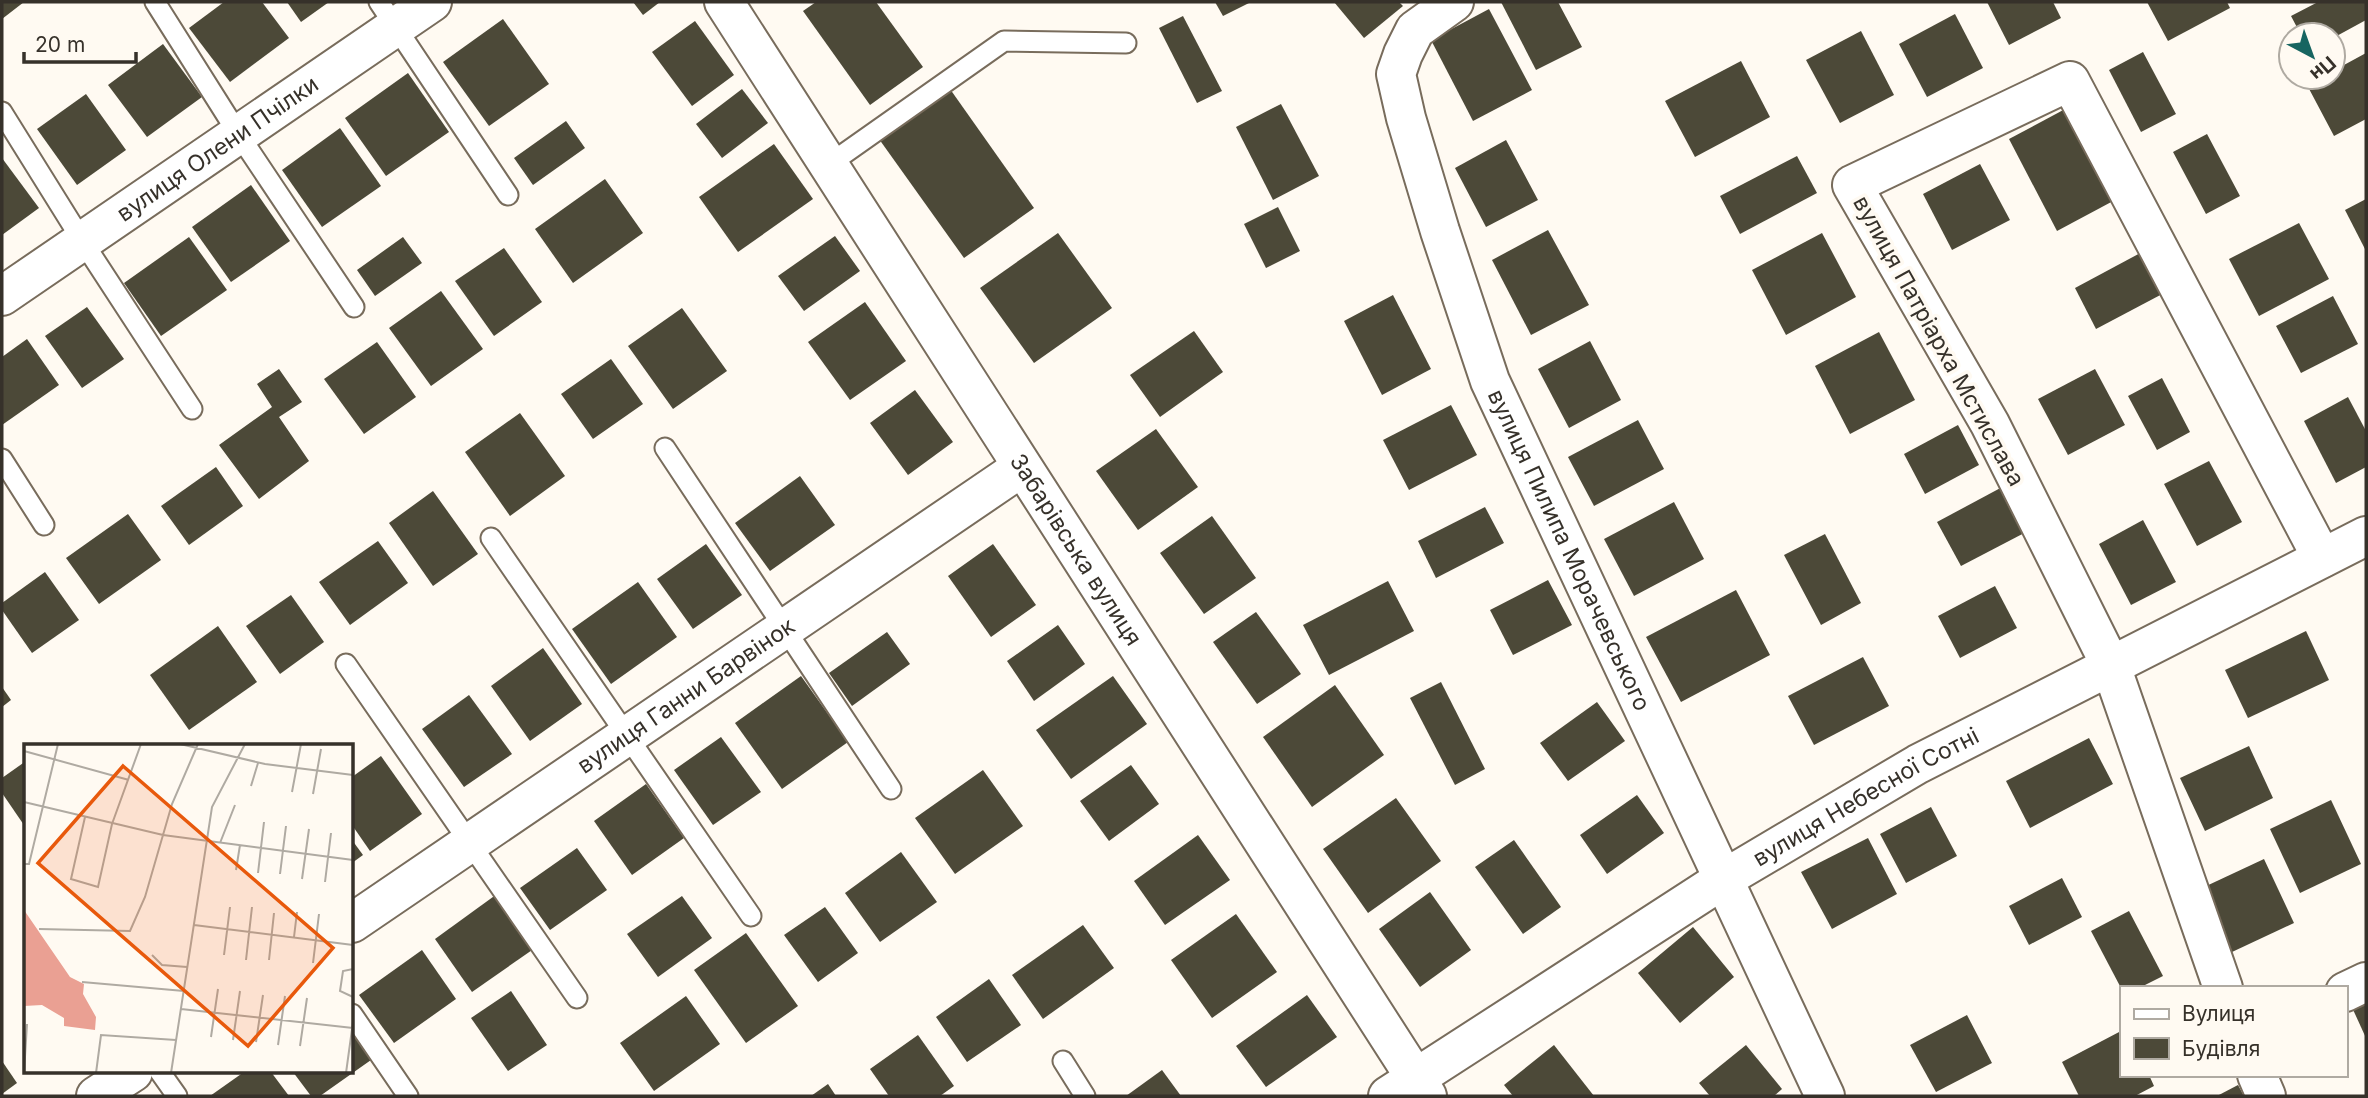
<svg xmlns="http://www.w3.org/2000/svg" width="2368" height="1098" viewBox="0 0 2368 1098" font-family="Inter,sans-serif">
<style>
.building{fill:#4c4938}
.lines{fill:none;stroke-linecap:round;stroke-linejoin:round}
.lane-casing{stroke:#786c5c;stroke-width:23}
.street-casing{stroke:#786c5c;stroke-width:42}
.lane{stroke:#fff;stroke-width:19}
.street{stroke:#fff;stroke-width:38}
.labels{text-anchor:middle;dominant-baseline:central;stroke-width:7;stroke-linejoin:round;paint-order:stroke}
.street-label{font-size:23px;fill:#36312a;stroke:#fffaf2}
.inset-road{fill:none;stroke:#afaaa2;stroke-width:2}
.view{fill:#e8590c;fill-opacity:0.15;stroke:#e8590c;stroke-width:3.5}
.inset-edge{fill:none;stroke:#36312a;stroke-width:3.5}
</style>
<rect width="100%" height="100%" fill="#fffaf2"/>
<g class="building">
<polygon points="2,2 24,2 2,19"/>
<polygon points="224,2 262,2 289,38 230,82 189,28"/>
<polygon points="287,2 329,2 301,22"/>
<polygon points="633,2 660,2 643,15"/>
<polygon points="816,2 876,2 923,67 870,105 803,11"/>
<polygon points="1215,2 1251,2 1223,16"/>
<polygon points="1334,2 1399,2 1403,6 1364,38"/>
<polygon points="1501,2 1558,2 1582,47 1536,70"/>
<polygon points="1987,2 2053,2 2061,18 2009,45"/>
<polygon points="2147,2 2227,2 2230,8 2168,41"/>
<polygon points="2318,2 2366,2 2366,20 2333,38 2333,35 2301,35 2291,16"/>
<polygon points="1489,9 1532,90 1473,121 1431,40"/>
<polygon points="1955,14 1983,68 1927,97 1899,44"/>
<polygon points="1183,16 1222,91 1197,103 1159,28"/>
<polygon points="503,19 549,84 489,126 443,62"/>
<polygon points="695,21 734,75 692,106 652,52"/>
<polygon points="1861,31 1894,95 1840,123 1806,60"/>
<polygon points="163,44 202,97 147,137 108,85"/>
<polygon points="2143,52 2176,114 2141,132 2109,70"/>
<polygon points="2366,53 2366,119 2334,136 2307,85 2322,77 2333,77 2333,71"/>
<polygon points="1741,61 1770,117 1695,157 1665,101"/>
<polygon points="408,73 449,132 386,176 345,118"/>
<polygon points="742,89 768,123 722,158 696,124"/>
<polygon points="950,89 1034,208 964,258 879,139"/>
<polygon points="86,94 126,150 77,185 37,129"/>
<polygon points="1281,104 1319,176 1273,200 1236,127"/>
<polygon points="2067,108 2115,200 2057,231 2009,139"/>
<polygon points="566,121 585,148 533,185 514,158"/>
<polygon points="340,128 381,186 322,227 282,170"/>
<polygon points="2207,134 2240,196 2206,214 2173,152"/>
<polygon points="1506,140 1538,200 1486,227 1455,168"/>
<polygon points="774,144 813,199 738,252 699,197"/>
<polygon points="1797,156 1817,193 1740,234 1720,196"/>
<polygon points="2,158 39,208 2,235"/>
<polygon points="1980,164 2010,220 1952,250 1923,194"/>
<polygon points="605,179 643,233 573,283 535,229"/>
<polygon points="251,185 290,241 231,282 192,227"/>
<polygon points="2366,199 2366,251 2345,210"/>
<polygon points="1278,207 1300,251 1266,268 1244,224"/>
<polygon points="2299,223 2329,279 2259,316 2229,259"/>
<polygon points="1548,230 1589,305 1531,335 1492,260"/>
<polygon points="1058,233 1112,308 1034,363 980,288"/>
<polygon points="1822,233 1856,297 1786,335 1752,270"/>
<polygon points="835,236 860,271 804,311 778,276"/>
<polygon points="189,237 227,290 161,336 124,283"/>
<polygon points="403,237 422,263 375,296 357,270"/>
<polygon points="504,248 542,302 494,336 455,281"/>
<polygon points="2144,251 2166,292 2096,329 2075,288"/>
<polygon points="441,291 483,349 431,386 389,328"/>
<polygon points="1393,295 1431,369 1382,395 1344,321"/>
<polygon points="2333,296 2358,344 2301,373 2276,326"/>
<polygon points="865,302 906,361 850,400 808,342"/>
<polygon points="87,307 124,359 82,388 45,336"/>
<polygon points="682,308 727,371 673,409 628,346"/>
<polygon points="1194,331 1223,372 1160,417 1130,375"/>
<polygon points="1879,332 1915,400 1850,434 1815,366"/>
<polygon points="27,339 59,385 2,425 2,357"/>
<polygon points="1590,341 1621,400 1569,428 1538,369"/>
<polygon points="377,342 416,397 364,434 324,379"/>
<polygon points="611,359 643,404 593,439 561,394"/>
<polygon points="279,369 302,402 279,417 309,461 259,499 219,445 272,407 257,384"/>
<polygon points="2095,369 2125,425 2068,455 2038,399"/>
<polygon points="2162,378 2190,432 2157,450 2128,396"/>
<polygon points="915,390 953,442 908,475 870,423"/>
<polygon points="2348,397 2366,431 2366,467 2336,483 2304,421"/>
<polygon points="1451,405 1477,455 1409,490 1383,440"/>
<polygon points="520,413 565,476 510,516 465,452"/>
<polygon points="1638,420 1664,469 1594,506 1568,457"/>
<polygon points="1958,425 1979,465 1925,494 1904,454"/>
<polygon points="1156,429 1198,487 1138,530 1096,471"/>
<polygon points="2209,461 2242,522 2197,546 2164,484"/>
<polygon points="216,467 243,506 189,545 161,506"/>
<polygon points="800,476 835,525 770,571 735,523"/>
<polygon points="2006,485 2030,530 1961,566 1937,522"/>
<polygon points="433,491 478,554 433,586 389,523"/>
<polygon points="1674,502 1704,559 1634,596 1604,539"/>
<polygon points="1485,507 1504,543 1436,578 1418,541"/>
<polygon points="128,514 161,560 99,604 66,558"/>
<polygon points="1212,516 1256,578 1204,614 1160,553"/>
<polygon points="2143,520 2176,582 2131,605 2099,544"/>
<polygon points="1825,534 1861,603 1821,625 1784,555"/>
<polygon points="378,541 408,583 350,625 319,582"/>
<polygon points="706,544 742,595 693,629 657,579"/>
<polygon points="993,544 1036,605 991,637 948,576"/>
<polygon points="45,572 79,620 32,653 2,610 2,603"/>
<polygon points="1548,580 1572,625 1513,655 1490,610"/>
<polygon points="1388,581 1414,631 1329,675 1303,625"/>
<polygon points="638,582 677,637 611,684 572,629"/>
<polygon points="1995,586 2017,628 1960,658 1938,616"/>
<polygon points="1736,590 1770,655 1681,702 1646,637"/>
<polygon points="291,595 324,642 280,674 246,626"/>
<polygon points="1256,612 1301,674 1257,704 1213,642"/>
<polygon points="1058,625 1085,664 1034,701 1007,661"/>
<polygon points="218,626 257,682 189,730 150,675"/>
<polygon points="2306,631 2329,680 2248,718 2225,670"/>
<polygon points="887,632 910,664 852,706 829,673"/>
<polygon points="543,648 582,704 530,741 491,686"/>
<polygon points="1863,657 1889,706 1814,745 1788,696"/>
<polygon points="801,676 848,742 782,789 735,723"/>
<polygon points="1113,676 1147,724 1071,779 1036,730"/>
<polygon points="1441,682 1485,769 1455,785 1410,698"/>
<polygon points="1335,685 1384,755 1312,807 1263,737"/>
<polygon points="2,687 11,700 2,707"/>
<polygon points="469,695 512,754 464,787 422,729"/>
<polygon points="1597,702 1625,741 1568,781 1540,743"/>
<polygon points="721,737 761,792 713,825 674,770"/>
<polygon points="2089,738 2113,784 2030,828 2006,781"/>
<polygon points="2249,746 2273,798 2205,831 2180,778"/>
<polygon points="381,756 422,814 370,851 352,825 352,777"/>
<polygon points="26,761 26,828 2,793 2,778"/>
<polygon points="1131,765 1159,804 1109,841 1080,801"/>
<polygon points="983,770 1023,826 955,874 915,818"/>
<polygon points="646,784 684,838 632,875 594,821"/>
<polygon points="1637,795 1664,833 1607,874 1580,835"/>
<polygon points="1396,798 1441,861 1368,913 1323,849"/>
<polygon points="2331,800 2361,864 2300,893 2270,829"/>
<polygon points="1931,807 1957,856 1906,883 1880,834"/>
<polygon points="1198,835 1230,880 1165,925 1134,881"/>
<polygon points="1868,838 1897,894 1832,929 1801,872"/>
<polygon points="352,840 363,855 352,863"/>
<polygon points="1514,840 1561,907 1523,934 1475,867"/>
<polygon points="577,848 607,890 550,930 520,888"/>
<polygon points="901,852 937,902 880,942 845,893"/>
<polygon points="2264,859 2294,923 2232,952 2202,888"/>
<polygon points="2062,878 2082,917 2029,945 2009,906"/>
<polygon points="1430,892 1471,950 1420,987 1379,929"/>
<polygon points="497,894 535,948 472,992 435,939"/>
<polygon points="682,896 712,938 658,977 627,934"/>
<polygon points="825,907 858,953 818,982 784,935"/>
<polygon points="2129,911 2163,976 2139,988 2121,988 2091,931"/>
<polygon points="1236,914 1277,972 1212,1018 1171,960"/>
<polygon points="1083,925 1114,968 1043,1019 1012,975"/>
<polygon points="1693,927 1734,977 1680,1023 1638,973"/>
<polygon points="746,933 798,1006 746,1043 694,970"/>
<polygon points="422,950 456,999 394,1043 359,995"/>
<polygon points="989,979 1021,1025 967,1062 936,1017"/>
<polygon points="511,991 547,1045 508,1071 471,1018"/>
<polygon points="1307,995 1337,1037 1266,1087 1236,1046"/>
<polygon points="686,996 720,1044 654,1091 620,1043"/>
<polygon points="2366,996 2366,1038 2350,1003"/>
<polygon points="1967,1015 1992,1063 1936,1092 1910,1045"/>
<polygon points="2121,1031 2121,1075 2149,1075 2154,1086 2135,1096 2079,1096 2062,1062"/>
<polygon points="352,1033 371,1060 320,1096 311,1096 293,1072 352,1072"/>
<polygon points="918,1035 954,1086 940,1096 889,1096 870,1069"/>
<polygon points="1554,1045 1594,1096 1513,1096 1504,1085"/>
<polygon points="1746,1045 1782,1089 1774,1096 1710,1096 1699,1083"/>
<polygon points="2,1061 17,1083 2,1094"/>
<polygon points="1162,1070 1181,1096 1126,1096"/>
<polygon points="244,1072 271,1072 289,1096 210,1096"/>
<polygon points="828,1084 836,1096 811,1096"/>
<polygon points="2238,1085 2244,1096 2217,1096"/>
</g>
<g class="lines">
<g class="lane-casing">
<g id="lane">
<polyline points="155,2 239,135 354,307"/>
<polyline points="379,2 508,195"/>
<polyline points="2,112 83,242 192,409"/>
<polyline points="828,165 1004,41 1126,43"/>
<polyline points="665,448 891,789"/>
<polyline points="2,459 44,525"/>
<polyline points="491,538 751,916"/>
<polyline points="346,664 577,998"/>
<polyline points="352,1014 408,1096"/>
<polyline points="1063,1061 1085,1096"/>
<polyline points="160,1072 177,1096"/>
</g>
</g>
<g class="street-casing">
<g id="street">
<path id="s1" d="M724,2L1427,1096"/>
<path id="s2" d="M1454,2L1415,30L1403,54L1396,74L1406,118L1440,231L1490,381L1825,1096"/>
<path id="s3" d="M2,296L432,2"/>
<path id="s4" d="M352,923L1022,467"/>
<polyline points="2223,988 2111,666 1990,424 1852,185 2070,81 2322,558"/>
<polyline points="2345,992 2366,982"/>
<polyline points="2257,1075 2266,1096"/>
<polyline points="96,1096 133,1072"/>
<path id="s5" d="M1388,1096L1722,880L1918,764L2366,536"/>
</g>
</g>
<use href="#lane" class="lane"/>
<use href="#street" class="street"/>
</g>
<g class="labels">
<g class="street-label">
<text stroke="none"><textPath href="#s3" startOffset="261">вулиця Олени Пчілки</textPath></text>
<text transform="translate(1939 341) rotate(61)">вулиця Патріарха Мстислава</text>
<text stroke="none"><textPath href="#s1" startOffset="651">Забарівська вулиця</textPath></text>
<text stroke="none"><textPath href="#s2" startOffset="604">вулиця Пилипа Морачевського</textPath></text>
<text stroke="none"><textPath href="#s4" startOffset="404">вулиця Ганни Барвінок</textPath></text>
<text stroke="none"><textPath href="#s5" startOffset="564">вулиця Небесної Сотні</textPath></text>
</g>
</g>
<g transform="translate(24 744)">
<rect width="329" height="329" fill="#fffaf2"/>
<path d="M0,166L46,233L60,240L59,250L72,273L71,286L40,282V274L18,261L0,262Z" fill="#eaa093"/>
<path class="inset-road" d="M156,0L241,20L329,31M0,7L105,36M227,42L234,19M268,48L277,0M289,50L297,5M0,58L139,91L329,116M61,73L47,135L74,143L88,80L117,0M196,99L211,61M0,120H5L34,0M212,126L216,101M234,129L240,78M256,130L262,82M278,135L285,85M301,138L307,89M170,181L329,201M15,185L106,187L121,153L148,60L174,0M270,193L273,168M128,211L138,221L163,223M200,211L206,163M222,216L228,163M245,216L250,169M289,219L295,170M329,225L319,227L316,247L329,253M58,238L160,247M157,265L329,284M187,293L194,245M209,296L216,247M232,298L239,251M254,301L261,252M276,302L283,254M0,329L3,280M72,329L77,291L152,296M147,329L188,63L221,0M322,329L329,278"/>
<path class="view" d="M99,22L309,204L224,302L14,119Z"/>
<rect width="329" height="329" class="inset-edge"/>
</g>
<rect width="2368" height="1098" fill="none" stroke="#36312a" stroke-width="7"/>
<rect x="2120" y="986" width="228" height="91" fill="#fffaf2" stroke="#afaaa2" stroke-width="2"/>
<rect x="2134" y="1009" width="35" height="10" fill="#ffffff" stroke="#afaaa2" stroke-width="2"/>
<text x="2182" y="1021" font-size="21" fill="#36312a">Вулиця</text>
<rect x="2134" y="1038" width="35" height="21" fill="#4c4938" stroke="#afaaa2" stroke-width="2"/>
<text x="2182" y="1056" font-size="21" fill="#36312a">Будівля</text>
<g transform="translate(2312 56) rotate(139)"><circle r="33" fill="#fffaf2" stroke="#afaaa2" stroke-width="2"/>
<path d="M0-5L12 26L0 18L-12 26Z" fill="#176561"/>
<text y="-10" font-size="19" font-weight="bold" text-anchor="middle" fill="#36312a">Пн</text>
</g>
<path d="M24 52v10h112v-10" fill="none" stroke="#36312a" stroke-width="3.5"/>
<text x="35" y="52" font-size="21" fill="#36312a" stroke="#fffaf2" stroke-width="5" paint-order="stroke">20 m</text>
</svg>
